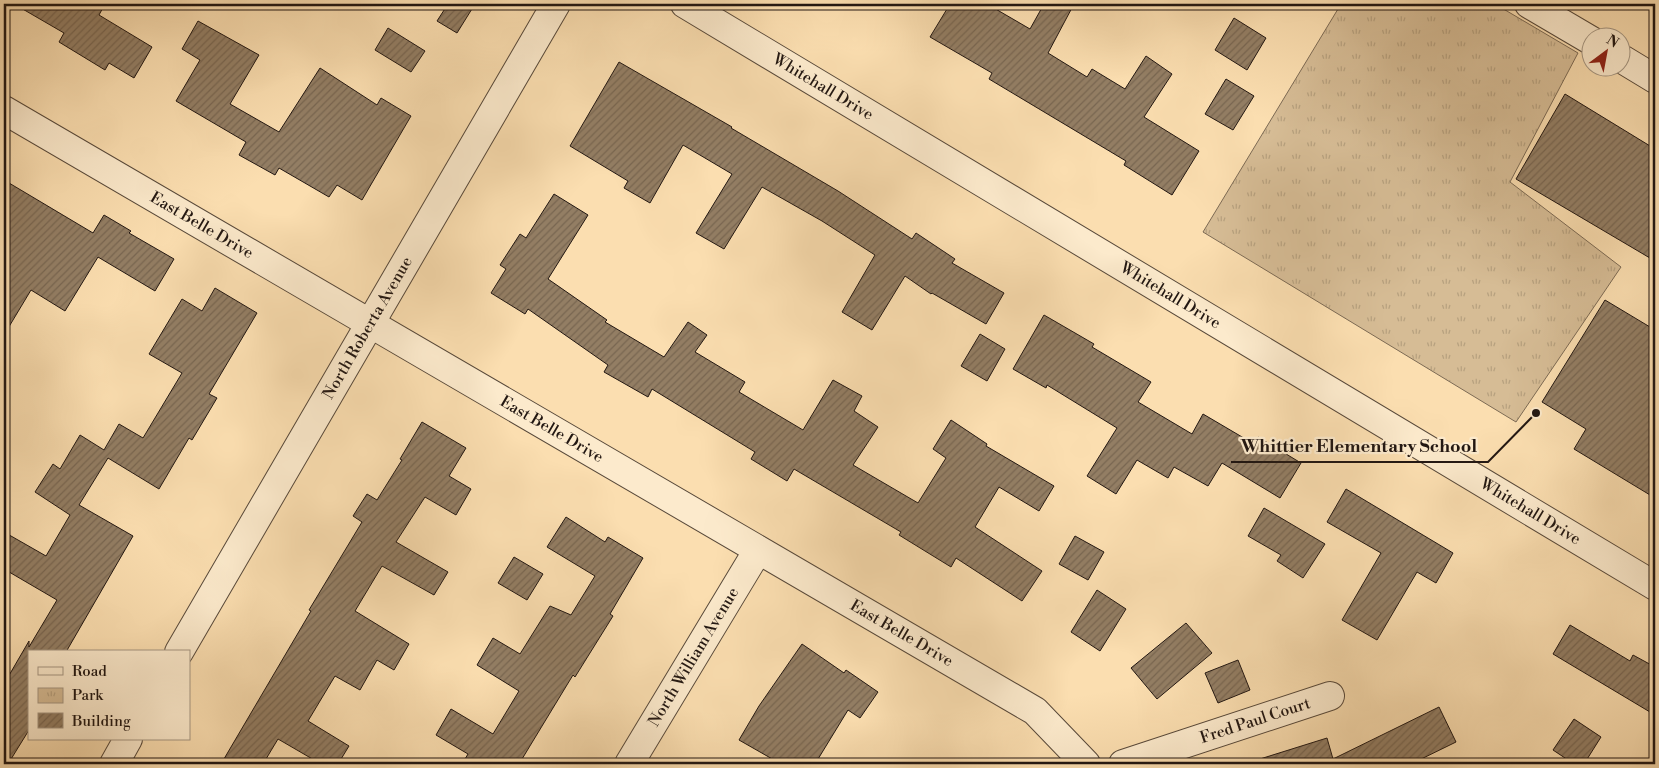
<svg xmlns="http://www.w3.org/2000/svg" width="1659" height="768" viewBox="0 0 1659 768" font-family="'Libre Bodoni',serif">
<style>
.park{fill:url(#park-tufts);stroke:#7c6a54}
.building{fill:url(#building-hatch);stroke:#221712}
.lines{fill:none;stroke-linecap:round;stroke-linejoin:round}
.minor-casing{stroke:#58493a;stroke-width:30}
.minor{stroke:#fceacc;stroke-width:28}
.labels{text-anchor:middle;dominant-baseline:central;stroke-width:4.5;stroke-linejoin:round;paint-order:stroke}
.street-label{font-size:16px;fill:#221712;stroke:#fceacc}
.leader{fill:none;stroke:#221712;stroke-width:2}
.callout-dot{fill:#221712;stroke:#fceacc;stroke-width:2}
.callout-label{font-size:18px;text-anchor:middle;font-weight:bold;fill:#221712;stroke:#fceacc;stroke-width:4.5;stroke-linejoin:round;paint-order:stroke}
</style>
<defs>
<pattern id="park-tufts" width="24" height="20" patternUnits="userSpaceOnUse" patternTransform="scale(1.25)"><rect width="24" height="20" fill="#d6bc95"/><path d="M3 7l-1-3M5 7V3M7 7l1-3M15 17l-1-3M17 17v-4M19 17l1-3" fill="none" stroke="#b7a17f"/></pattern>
<pattern id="building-hatch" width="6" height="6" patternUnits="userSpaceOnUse" patternTransform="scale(1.25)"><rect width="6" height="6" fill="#937e64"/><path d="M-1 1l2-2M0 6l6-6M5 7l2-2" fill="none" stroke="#786651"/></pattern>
</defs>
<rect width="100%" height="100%" fill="#fbdeb0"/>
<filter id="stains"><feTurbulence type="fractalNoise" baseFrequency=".004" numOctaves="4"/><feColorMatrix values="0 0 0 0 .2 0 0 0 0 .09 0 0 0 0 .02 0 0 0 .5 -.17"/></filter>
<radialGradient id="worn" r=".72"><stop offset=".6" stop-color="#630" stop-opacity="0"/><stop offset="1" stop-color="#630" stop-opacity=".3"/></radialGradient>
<polygon class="park" points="1341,4 1495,4 1578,53 1510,182 1621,267 1516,422 1203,232"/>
<g class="building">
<polygon points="14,4 105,4 99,15 152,47 134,78 109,63 105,70 59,42 64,33"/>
<polygon points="448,4 475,4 457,33 437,21"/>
<polygon points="950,4 987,4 1030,29 1044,4 1074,4 1048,53 1087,77 1092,69 1125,89 1146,56 1172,74 1144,117 1199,151 1172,195 1124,165 1126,161 989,79 992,73 930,37"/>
<polygon points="1234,18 1266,38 1247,70 1215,50"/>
<polygon points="198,21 259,55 230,104 279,132 320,68 377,105 381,98 411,116 362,200 337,185 329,197 279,168 275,175 239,155 246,142 176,101 200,60 182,49"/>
<polygon points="388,28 425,51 411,72 375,50"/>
<polygon points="619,62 732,127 731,128 838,191 912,239 916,233 955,259 952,263 1004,293 986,324 932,293 931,294 905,276 872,330 842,312 875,255 822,221 762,187 724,249 696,233 732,174 683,145 650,203 624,188 628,181 570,146"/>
<polygon points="1226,79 1254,96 1233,130 1205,114"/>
<polygon points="1565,94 1655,149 1655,261 1516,179"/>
<polygon points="4,180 93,233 104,215 131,231 129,233 174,259 155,291 98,257 65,311 31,290 4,335"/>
<polygon points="554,194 588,215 548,279 607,320 605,322 664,357 688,322 707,335 695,352 745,382 739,392 803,430 833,380 862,396 854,411 878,427 853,465 918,503 946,458 933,449 951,420 987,444 986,446 1054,486 1039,511 999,487 975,527 1042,571 1022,601 956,558 951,567 899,535 901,532 794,469 787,481 751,459 755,452 652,389 648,397 604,372 608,365 528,309 525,314 491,293 506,269 500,265 520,234 526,238"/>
<polygon points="215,288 257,313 209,394 217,398 192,440 189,438 159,489 108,458 79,505 133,536 66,652 29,652 29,730 8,764 4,764 4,684 29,641 29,647 57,600 4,569 4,532 46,556 70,515 35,492 53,464 60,469 80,435 104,450 119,424 143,438 182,373 149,354 182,299 202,311"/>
<polygon points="1605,300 1655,330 1655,498 1574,449 1586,429 1542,402"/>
<polygon points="1044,315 1094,344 1092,347 1151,382 1138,402 1192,434 1203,414 1254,444 1258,437 1301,463 1280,498 1222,463 1208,486 1174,467 1168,478 1137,460 1116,494 1087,476 1117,428 1047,385 1046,388 1013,369"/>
<polygon points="980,334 1005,349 987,381 961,366"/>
<polygon points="422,422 466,448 449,476 471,489 456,515 425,497 396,542 448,572 434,595 382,566 355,611 409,644 394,670 377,660 360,690 335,676 308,721 349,746 338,764 321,764 278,739 263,764 221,764 311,611 309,610 362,522 353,516 367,494 377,500 402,460 400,459"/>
<polygon points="1346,489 1453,553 1436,583 1417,572 1377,640 1342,620 1381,553 1327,522"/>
<polygon points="1264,508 1325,544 1303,578 1277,561 1281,555 1248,536"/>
<polygon points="566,517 605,542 608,537 643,558 610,614 613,616 575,677 573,675 519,764 462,764 468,754 436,735 451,709 493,734 519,691 477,665 493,638 520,654 550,606 571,615 595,576 547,547"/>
<polygon points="1075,536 1104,552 1088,580 1059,564"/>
<polygon points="514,557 543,574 527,600 498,583"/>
<polygon points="1097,590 1126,609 1100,651 1071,632"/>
<polygon points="1186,623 1212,653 1157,699 1131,668"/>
<polygon points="1570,625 1630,661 1633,655 1655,667 1655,715 1553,654"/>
<polygon points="802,644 844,673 846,670 878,692 860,718 848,710 815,764 781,764 739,740 759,706"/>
<polygon points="1238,660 1250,690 1218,703 1205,673"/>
<polygon points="1439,707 1456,742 1411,764 1261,764 1260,759 1327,738 1333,759"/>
<polygon points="1574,719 1601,737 1584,764 1574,764 1553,750"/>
</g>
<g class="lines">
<g class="minor-casing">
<g id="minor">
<path id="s1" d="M685,4L1655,586"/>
<polyline points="1529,4 1592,41"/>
<polyline points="1622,59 1655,79"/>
<path id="s2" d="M4,110L1035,711L1086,764"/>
<path id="s3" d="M179,652L556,4"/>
<polyline points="114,764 128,739"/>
<path id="s4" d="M629,764L758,550"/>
<path id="s5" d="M1123,764L1330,696"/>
</g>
</g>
<use href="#minor" class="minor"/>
</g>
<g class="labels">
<g class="street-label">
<text stroke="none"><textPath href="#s1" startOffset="161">Whitehall Drive</textPath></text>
<text stroke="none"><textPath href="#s2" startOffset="229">East Belle Drive</textPath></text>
<text stroke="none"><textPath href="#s1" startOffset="566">Whitehall Drive</textPath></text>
<text stroke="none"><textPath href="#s3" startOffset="375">North Roberta Avenue</textPath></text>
<text stroke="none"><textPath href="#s2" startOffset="634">East Belle Drive</textPath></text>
<text stroke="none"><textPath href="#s1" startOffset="986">Whitehall Drive</textPath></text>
<text stroke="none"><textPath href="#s2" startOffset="1039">East Belle Drive</textPath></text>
<text stroke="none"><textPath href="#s4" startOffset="125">North William Avenue</textPath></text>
<text stroke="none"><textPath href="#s5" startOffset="139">Fred Paul Court</textPath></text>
</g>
</g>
<path class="leader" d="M1536 413L1488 462H1231"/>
<circle class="callout-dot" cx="1536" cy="413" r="5"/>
<g class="callout-label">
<text x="1359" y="452">Whittier Elementary School</text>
</g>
<rect width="1659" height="768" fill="none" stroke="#fbdeb0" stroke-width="20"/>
<rect x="5" y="5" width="1649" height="758" fill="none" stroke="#221712" stroke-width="2.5"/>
<rect x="10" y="10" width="1639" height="748" fill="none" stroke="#221712"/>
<rect x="28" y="650" width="162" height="90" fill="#fceacc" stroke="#a59682"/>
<rect x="38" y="667" width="25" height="8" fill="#fceacc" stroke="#a59682"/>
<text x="72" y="676" font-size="15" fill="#221712">Road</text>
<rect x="38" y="688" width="25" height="15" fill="url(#park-tufts)" stroke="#a59682"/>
<text x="72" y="700" font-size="15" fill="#221712">Park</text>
<rect x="38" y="713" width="25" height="15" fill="url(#building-hatch)" stroke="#a59682"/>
<text x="72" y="726" font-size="15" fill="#221712">Building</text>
<g transform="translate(1606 52) rotate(32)"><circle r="24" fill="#fceacc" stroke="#a59682"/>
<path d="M0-4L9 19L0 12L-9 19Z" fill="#8f2418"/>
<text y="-8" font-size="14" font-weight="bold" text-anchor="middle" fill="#221712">N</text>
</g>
<rect width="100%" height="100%" filter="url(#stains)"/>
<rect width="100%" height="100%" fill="url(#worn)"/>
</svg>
